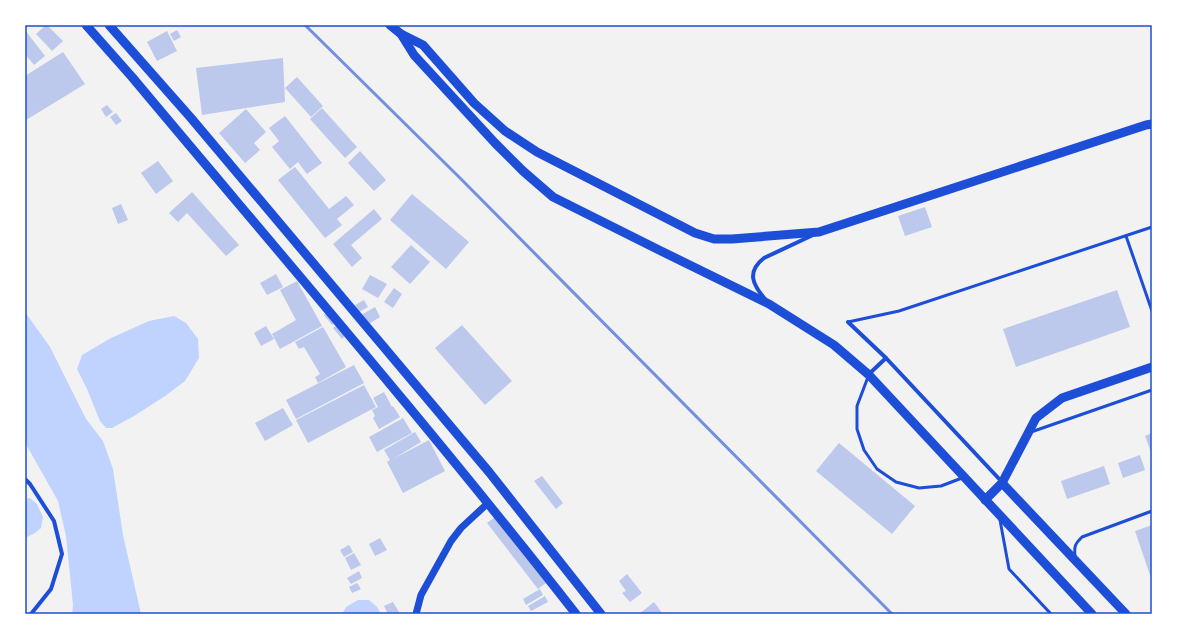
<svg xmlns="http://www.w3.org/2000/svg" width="1177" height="639" viewBox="0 0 1177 639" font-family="'PT Sans',sans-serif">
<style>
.water{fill:#bfd3fe}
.building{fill:#bdc9ec}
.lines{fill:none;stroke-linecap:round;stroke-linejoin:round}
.service{stroke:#1d4ed8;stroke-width:3}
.minor{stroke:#1d4ed8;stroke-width:4}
.tertiary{stroke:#1d4ed8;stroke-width:7}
.trunk{stroke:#1d4ed8;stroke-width:9}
.rail{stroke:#7290e2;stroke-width:3}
.neatline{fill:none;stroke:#1d4ed8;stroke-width:1.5}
</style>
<rect width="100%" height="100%" fill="#f2f2f2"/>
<g class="water">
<polygon points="25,312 50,347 86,419 103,441 113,469 123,535 141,614 72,614 73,605 66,536 58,501 27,446 25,439"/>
<polygon points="174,316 186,323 198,339 199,358 185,381 165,396 134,416 112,428 106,428 100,421 87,389 77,369 82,355 111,338 149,321"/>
<polygon points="30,498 37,504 43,517 41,528 35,533 25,538 25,499"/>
<polygon points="358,600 369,600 377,607 381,614 342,614 346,607"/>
</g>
<g class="building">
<polygon points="46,25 47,25 63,41 52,51 36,34"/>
<polygon points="25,30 45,56 34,65 25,54"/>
<polygon points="177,30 181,37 174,41 170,34"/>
<polygon points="167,31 177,51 157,61 147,42"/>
<polygon points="63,52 85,84 26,120 25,76"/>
<polygon points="283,58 285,102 202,115 196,68"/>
<polygon points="297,77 323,106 311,117 285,88"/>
<polygon points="107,105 113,112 106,117 101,109"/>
<polygon points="322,108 357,147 345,158 310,119"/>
<polygon points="246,109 266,132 254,143 260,150 245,163 219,133"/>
<polygon points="116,113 122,121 116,125 110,117"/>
<polygon points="285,116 322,163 307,174 298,162 290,169 272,147 279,141 269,128"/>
<polygon points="360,151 386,180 374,191 348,163"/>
<polygon points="158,161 173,181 156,194 141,173"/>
<polygon points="295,167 329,209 346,196 354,205 337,219 342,225 325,238 278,180"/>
<polygon points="192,192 239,245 226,256 187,213 178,222 169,213"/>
<polygon points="412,194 469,242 446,269 390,220"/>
<polygon points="121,204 128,220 118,224 112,208"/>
<polygon points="925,207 932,227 905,236 898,216"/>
<polygon points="374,209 382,219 351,245 362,258 352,267 333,244"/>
<polygon points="411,245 430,262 410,284 391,267"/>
<polygon points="276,274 283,287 267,295 260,283"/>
<polygon points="370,275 387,284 378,298 362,289"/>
<polygon points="297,281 322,326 280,349 272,334 296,320 280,290"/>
<polygon points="394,288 402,294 393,308 384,302"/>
<polygon points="1117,290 1130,327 1016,367 1003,329"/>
<polygon points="364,300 368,307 359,312 355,305"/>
<polygon points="375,307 380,317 367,325 361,315"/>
<polygon points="329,311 337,321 332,325 324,315"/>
<polygon points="339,323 345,336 342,339 333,328"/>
<polygon points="462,325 512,381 485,405 435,348"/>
<polygon points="266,326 274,339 261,346 254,333"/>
<polygon points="323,327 346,367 318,383 315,377 320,374 304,347 299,349 295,342"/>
<polygon points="354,365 364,383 296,419 286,400"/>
<polygon points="364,385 376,407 308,443 296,420"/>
<polygon points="384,392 392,407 393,406 400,417 379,429 373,418 375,416 372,410 378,407 373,398"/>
<polygon points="283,408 293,425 265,441 255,423"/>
<polygon points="403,418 412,433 377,452 369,437"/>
<polygon points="415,432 421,442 393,459 429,440 445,471 403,493 387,462 390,460 384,450"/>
<polygon points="1152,433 1152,455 1145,436"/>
<polygon points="839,443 915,506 892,534 816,471"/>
<polygon points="1140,455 1145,470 1123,478 1118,463"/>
<polygon points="1104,466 1110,484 1067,499 1061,481"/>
<polygon points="542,476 563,503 556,509 534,481"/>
<polygon points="495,517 546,583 538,589 487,523"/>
<polygon points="1152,525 1152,581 1135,531"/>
<polygon points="380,538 387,550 375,556 369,544"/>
<polygon points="349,545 353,552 344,557 340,550"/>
<polygon points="354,553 361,565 351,570 345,558"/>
<polygon points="359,571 362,578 351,584 347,578"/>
<polygon points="627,574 642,593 630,602 622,593 626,591 619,581"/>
<polygon points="357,583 361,589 352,593 349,587"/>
<polygon points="540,589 543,595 526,605 523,599"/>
<polygon points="545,596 548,602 531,611 528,606"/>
<polygon points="393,602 399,612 396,614 388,614 384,606"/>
<polygon points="654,602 663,614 639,614"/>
</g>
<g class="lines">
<g class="service">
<polyline points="1126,236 1152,311"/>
<polyline points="848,322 899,311 1152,227"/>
<polyline points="868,377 857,406 857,429 864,450 877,469 896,482 919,488 941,486 962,478"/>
<polyline points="1031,432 1152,390"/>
<polyline points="1000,520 1009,569 1051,614"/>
<path d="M1075,556C1074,546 1075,544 1082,537L1152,511"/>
</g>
<g class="minor">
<path d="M765,299C753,285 746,272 764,258L813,235"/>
<polyline points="848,322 886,358 1002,482"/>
<polyline points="869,374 886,358"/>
<polyline points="25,479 30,484 54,521 62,554 51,589 31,614"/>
</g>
<polyline class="tertiary" points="416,614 421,595 451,541 461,528 488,503"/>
<g class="trunk">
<path d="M86,25L132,77C281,255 433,431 576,614"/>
<polyline points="109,25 191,118 489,472 601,614"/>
<polyline points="390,25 401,34 423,45 474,103 505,131 537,152 695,233 714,239 732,239 819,232 1146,125 1152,124"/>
<polyline points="401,34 414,55 495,143 523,171 553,197 661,251 769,304 834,345 869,375 1092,614"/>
<polyline points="1002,483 1126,614"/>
<polyline points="985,500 1002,483 1036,418 1062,398 1152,367"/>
</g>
<polyline class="rail" points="305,25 459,177 892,614"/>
</g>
<rect width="1177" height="639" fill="none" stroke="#ffffff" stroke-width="52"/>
<rect x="26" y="26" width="1125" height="587" class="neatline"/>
</svg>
